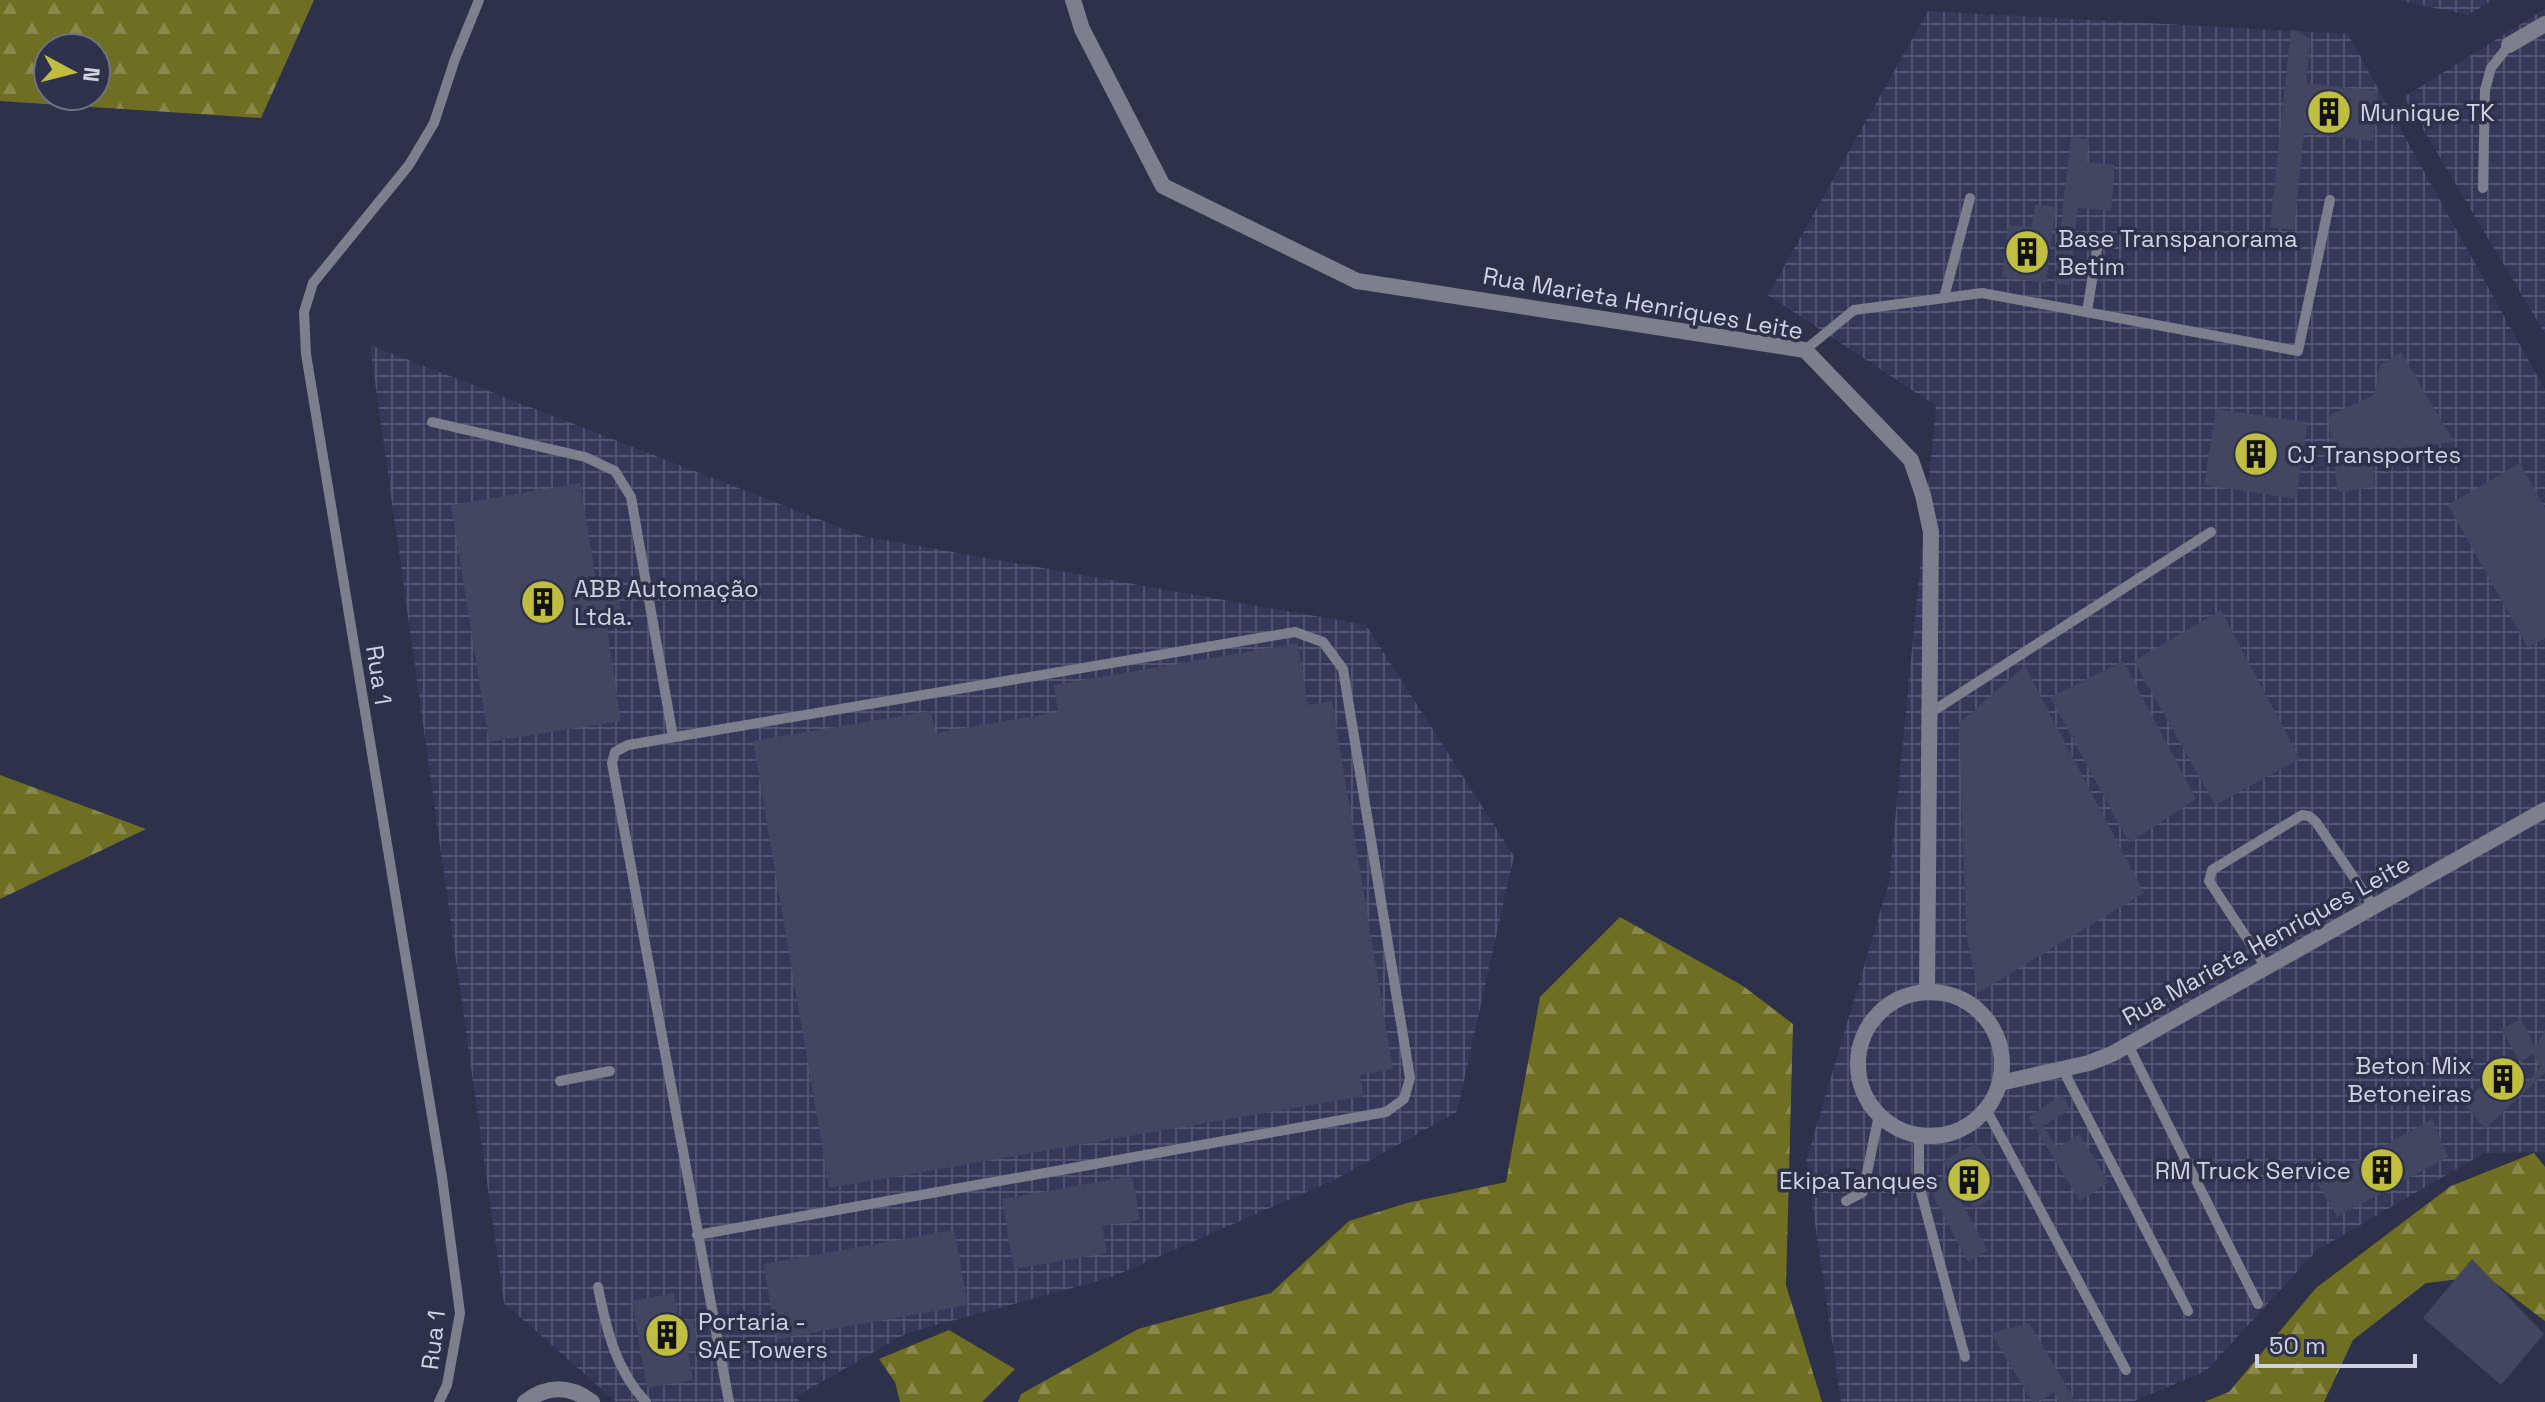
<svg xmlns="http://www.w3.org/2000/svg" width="2545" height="1402" viewBox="0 0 2545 1402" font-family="'Space Grotesk',sans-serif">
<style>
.industrial{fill:url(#industrial-grid)}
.forest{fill:url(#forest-firs);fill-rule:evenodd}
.building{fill:#434660}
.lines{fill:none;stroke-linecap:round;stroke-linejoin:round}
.lane{stroke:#7d7f8c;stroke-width:10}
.street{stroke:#7d7f8c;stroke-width:16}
.labels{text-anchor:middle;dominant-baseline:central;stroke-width:7;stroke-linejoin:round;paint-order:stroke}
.poi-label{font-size:24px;fill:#d0d2e2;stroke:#2e314a;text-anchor:start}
.street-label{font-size:24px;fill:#d0d2e2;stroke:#2e314a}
</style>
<defs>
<pattern id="industrial-grid" width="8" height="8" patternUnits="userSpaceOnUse" patternTransform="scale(2)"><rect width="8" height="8" fill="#353858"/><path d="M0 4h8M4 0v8" fill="none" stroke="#515470"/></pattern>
<pattern id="forest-firs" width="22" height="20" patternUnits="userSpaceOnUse" patternTransform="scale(2)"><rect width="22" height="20" fill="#6f6f23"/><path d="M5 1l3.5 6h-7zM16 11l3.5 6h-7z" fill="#89894d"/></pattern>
</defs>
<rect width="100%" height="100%" fill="#2e314a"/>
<g class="industrial">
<polygon points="2398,0 2493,0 2468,15"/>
<polygon points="2545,9 2545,334 2404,97"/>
<polygon points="1928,11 2348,34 2545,390 2545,1152 2484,1153 2317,1250 2206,1371 2132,1402 1841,1402 1806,1161 1889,882 1936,406 1768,295"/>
<polygon points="370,345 862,536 1366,625 1514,856 1457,1112 1334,1180 1112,1277 907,1333 797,1396 799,1402 616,1402 504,1303"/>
</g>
<g class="forest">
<path d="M0,0H314L261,118L0,101ZM48,48H96V96H48Z"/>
<polygon points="0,775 146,829 0,899"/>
<polygon points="1620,917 1743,986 1793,1024 1786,1285 1822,1402 1018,1402 1021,1394 1138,1329 1271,1293 1349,1221 1407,1203 1506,1182 1540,997"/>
<polygon points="2534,1153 2545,1167 2545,1321 2486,1276 2426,1283 2353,1340 2324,1402 2204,1402 2229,1392 2316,1288 2451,1186"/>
<polygon points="949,1330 1015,1369 982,1402 900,1402 895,1382 879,1359"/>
</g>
<g class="building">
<polygon points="2291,29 2311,39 2306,83 2378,91 2373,141 2304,133 2294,230 2270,227"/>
<polygon points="2071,137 2089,139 2087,162 2115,165 2111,211 2078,208 2069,286 2054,283"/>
<polygon points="2035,204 2056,207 2046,283 2002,277 2008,225 2032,227"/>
<polygon points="2401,352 2454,442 2371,453 2375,487 2338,492 2328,416 2374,395 2380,365"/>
<polygon points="2216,409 2308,422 2296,499 2204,485"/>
<polygon points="2520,463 2545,508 2545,638 2528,648 2448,505"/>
<polygon points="580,483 596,578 615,575 623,626 607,629 621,721 489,742 451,505"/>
<polygon points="2221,610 2300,759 2215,805 2134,661"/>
<polygon points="1298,643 1308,705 1332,701 1393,1069 1360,1075 1364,1096 829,1188 753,741 931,711 935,733 1058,712 1054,685"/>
<polygon points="2123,661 2196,799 2129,843 2050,697"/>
<polygon points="2025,666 2144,893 1978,993 1966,931 1959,723"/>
<polygon points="2521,1019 2535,1047 2545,1029 2545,1073 2485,1129 2463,1103 2503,1066 2524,1086 2541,1066 2532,1054 2521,1063 2501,1029"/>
<polygon points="2062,1095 2071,1109 2043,1126 2057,1148 2079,1134 2109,1182 2080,1201 2028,1117"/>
<polygon points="2432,1119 2448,1157 2337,1217 2317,1183"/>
<polygon points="1976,1143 1991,1166 1979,1174 1992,1198 1974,1209 1943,1161"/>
<polygon points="1132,1176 1140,1220 1102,1226 1107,1253 1014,1269 1002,1199"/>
<polygon points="1948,1178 1988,1251 1968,1262 1929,1188"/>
<polygon points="954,1230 968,1305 777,1339 763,1264"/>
<polygon points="2472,1259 2544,1334 2501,1385 2423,1318"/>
<polygon points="674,1293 679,1321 693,1319 698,1349 688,1351 693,1380 647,1388 632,1301"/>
<polygon points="2029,1323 2076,1402 2059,1402 2054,1392 2038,1402 2032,1402 1991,1333"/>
</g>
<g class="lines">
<g class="lane">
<polyline points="2483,188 2485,90 2491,68 2509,45"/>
<polyline points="1944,298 1970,198"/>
<polyline points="2087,312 2098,243"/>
<polyline points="1805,350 1854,310 1982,293 2298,351 2330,200"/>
<polyline points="432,422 585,457 615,471 631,497 673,737"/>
<polyline points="1930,713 2211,532"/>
<polyline points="2266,967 2209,881 2212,870 2302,815 2309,816 2316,822 2374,907"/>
<polyline points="2128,1045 2258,1304"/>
<polyline points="2063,1070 2188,1311"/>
<polyline points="560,1081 610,1071"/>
<polyline points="1986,1109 2126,1370"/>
<polyline points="1919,1135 1919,1185 1965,1357"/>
<polyline points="1846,1201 1863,1192 1879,1115"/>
<polyline points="697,1235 1386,1112 1404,1099 1410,1078 1343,669 1323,642 1295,632 628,745 615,752 612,763 729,1402"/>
<path d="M598,1287C606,1328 616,1371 646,1402"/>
<polyline points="439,1402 447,1385 460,1313 442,1177 306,354 304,312 313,283 409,165 434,123 455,59 479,0"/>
</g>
<g class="street">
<polyline points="1073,0 1082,29 1163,186 1357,281 1805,350 1911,460 1923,495 1931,532 1927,992"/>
<polyline points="2509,45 2545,24"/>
<circle cx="1930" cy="1064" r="72"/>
<polyline points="2000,1083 2089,1063 2112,1054 2545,810"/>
<path d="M525,1402C547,1385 570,1385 592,1402"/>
</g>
</g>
<defs>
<g id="building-disc" transform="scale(2.3)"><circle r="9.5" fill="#c0be41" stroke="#2e314a"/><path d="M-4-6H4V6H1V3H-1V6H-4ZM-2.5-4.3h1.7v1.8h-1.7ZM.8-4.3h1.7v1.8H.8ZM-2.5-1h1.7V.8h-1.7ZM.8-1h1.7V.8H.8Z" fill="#111"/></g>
</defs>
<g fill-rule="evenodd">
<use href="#building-disc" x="2329" y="112"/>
<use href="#building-disc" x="2027" y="252"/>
<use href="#building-disc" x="2256" y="454"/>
<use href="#building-disc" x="543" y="602"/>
<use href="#building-disc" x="2503" y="1079"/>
<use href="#building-disc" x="2382" y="1170"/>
<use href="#building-disc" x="1969" y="1180"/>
<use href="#building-disc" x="667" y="1335"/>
</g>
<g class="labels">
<g class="poi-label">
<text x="2360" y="112">Munique TK</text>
<text x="2058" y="238">Base Transpanorama<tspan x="2058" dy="28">Betim</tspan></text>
<text x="2287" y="454">CJ Transportes</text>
<text x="574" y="588">ABB Automação<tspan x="574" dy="28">Ltda.</tspan></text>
<text x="2472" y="1065" text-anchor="end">Beton Mix<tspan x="2472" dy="28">Betoneiras</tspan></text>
<text x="2351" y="1170" text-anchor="end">RM Truck Service</text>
<text x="1938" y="1180" text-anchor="end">EkipaTanques</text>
<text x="698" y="1321">Portaria -<tspan x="698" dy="28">SAE Towers</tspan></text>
</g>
<g class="street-label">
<text transform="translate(1643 303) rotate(10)">Rua Marieta Henriques Leite</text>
<text transform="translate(379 675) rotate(81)">Rua 1</text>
<text transform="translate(2266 940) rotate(-29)">Rua Marieta Henriques Leite</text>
<text transform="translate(433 1340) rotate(-83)">Rua 1</text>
</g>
</g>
<g transform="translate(72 72) rotate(97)"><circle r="38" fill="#2e314a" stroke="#6f7187" stroke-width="2"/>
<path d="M0-6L14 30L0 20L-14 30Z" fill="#c0be41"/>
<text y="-12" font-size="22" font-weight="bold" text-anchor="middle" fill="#d0d2e2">N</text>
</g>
<path d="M2257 1354v12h158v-12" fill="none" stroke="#d0d2e2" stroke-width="4"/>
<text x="2269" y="1354" font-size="24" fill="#d0d2e2" stroke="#2e314a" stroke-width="6" paint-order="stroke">50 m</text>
</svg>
